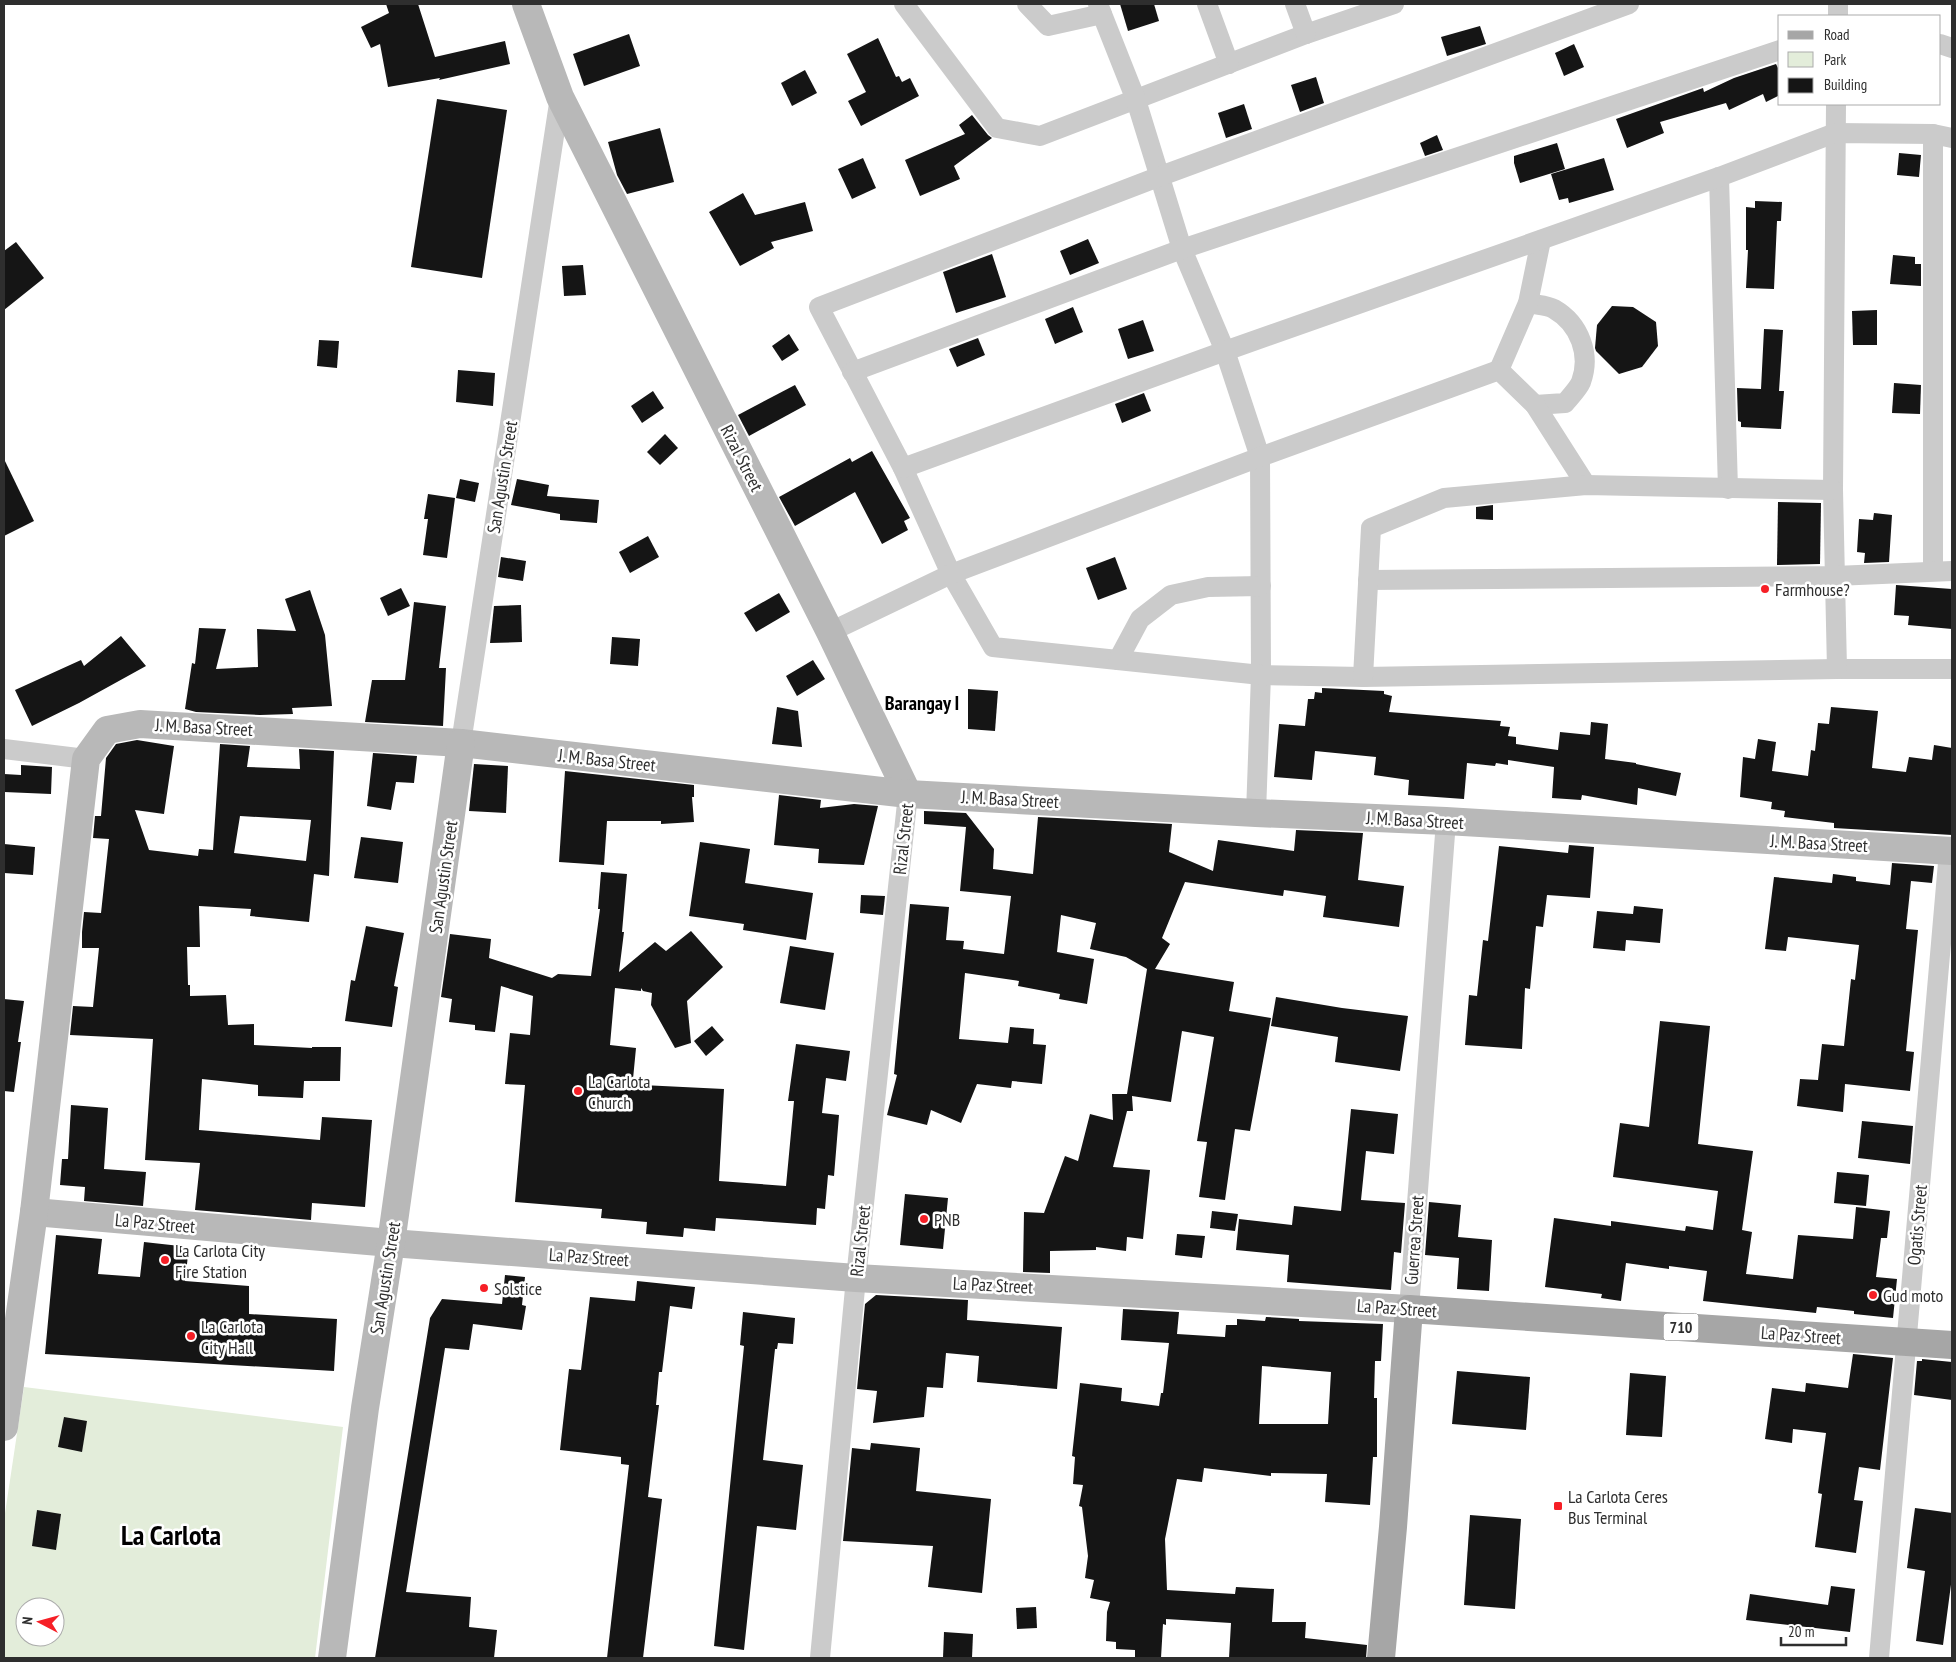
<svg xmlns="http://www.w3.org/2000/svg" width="1956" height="1662" viewBox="0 0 1956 1662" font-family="'PT Sans Narrow',sans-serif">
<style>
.green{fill:#e3edda;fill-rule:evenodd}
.building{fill:#151515;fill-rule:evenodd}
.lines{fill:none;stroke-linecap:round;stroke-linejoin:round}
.street{stroke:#cbcbcb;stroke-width:20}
.secondary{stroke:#b8b8b8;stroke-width:28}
.primary{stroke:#a6a6a6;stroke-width:28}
.poi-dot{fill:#f61f26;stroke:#fff;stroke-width:2}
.labels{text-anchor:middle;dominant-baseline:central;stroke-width:5;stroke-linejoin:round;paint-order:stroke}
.shield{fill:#fff;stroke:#6d6d6d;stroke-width:1}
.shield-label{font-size:16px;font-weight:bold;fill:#2e2e2e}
.street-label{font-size:18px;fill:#2e2e2e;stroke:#fff}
.poi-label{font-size:18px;fill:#2e2e2e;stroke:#fff;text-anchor:start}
.quarter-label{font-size:20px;font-weight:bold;fill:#000;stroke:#fff}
.town-label{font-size:28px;font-weight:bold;fill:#000;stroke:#fff}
</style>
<rect width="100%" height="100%" fill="#fff"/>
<path class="green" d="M24,1387L343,1427L315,1658H4V1520ZM25,1607H55V1637H25Z"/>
<g class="building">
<polygon points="386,4 418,4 435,57 505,41 510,64 439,80 440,78 388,87 380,44 371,48 361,27 389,13"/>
<polygon points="1120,4 1154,4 1159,21 1128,31"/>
<polygon points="1480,26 1486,44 1447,56 1441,37"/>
<polygon points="629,34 640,66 584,86 573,54"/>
<polygon points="878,38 896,77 899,76 902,82 910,78 919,96 861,126 848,101 866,92 847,54"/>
<polygon points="1574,44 1584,67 1564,76 1555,53"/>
<polygon points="1776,64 1780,72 1780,95 1766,102 1763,94 1729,110 1726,103 1660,122 1664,133 1627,148 1616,119 1703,88 1704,92 1734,78"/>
<polygon points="805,70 817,93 792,106 781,83"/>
<polygon points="1316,77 1324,103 1300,112 1291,85"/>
<polygon points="437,99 507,110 482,278 411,267"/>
<polygon points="1244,104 1252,129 1226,138 1218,113"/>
<polygon points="972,115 988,135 992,138 954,166 960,179 920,196 905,160 965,134 959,125"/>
<polygon points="660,128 674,182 627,194 617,175 608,142"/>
<polygon points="1437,135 1443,150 1425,156 1420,143"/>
<polygon points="1557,143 1565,169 1520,183 1514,163 1514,156"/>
<polygon points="1899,153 1921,155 1919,177 1897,175"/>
<polygon points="863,158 876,188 852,199 838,169"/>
<polygon points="1604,158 1614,190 1569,203 1568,198 1559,200 1551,174"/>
<polygon points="743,193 755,215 805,202 813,231 771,242 774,248 740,266 709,212"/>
<polygon points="1755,201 1782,202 1781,221 1777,221 1774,289 1746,288 1748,250 1746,250 1746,207 1755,208"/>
<polygon points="1088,239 1099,263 1070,275 1060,251"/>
<polygon points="16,242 44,278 4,310 4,251"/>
<polygon points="992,254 1006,297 956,313 943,272"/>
<polygon points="1893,255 1915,257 1915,264 1921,264 1921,286 1890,284"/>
<polygon points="583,265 586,295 564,296 562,266"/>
<polygon points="1612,306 1633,307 1656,322 1658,346 1642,367 1619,374 1596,351 1595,348 1597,325"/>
<polygon points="1073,307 1083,332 1055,344 1045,319"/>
<polygon points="1877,310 1877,345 1853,345 1852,311"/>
<polygon points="1143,320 1154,351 1128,359 1118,329"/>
<polygon points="1764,329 1783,330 1779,391 1784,391 1781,429 1741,427 1741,422 1738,421 1737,388 1761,389"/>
<polygon points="789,334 799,350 782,361 772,346"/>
<polygon points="978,338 985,355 957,367 949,349"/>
<polygon points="319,340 339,341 337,368 317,366"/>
<polygon points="458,370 495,373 493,406 456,402"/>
<polygon points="1894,383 1921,385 1920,414 1892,413"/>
<polygon points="795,385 806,405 749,436 738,415"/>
<polygon points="653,391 664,408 642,423 631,406"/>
<polygon points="1144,393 1151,411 1122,423 1115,404"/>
<polygon points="665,434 678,448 660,465 647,452"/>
<polygon points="872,451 910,518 904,521 908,530 882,544 855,492 795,526 779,497 850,458 852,462"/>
<polygon points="4,459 34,521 4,536"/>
<polygon points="460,479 479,483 475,502 456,498"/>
<polygon points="517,479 549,485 547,496 599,500 597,523 560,520 560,514 511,505"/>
<polygon points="428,494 455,498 447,558 423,555 428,519 424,519"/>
<polygon points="1778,502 1821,503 1820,564 1777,565"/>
<polygon points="1493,505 1493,520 1476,519 1476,507"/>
<polygon points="1874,513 1892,515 1889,562 1864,563 1865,553 1857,552 1859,519 1873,520"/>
<polygon points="648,536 659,557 630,573 619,552"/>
<polygon points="501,557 526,561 523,581 498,577"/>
<polygon points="1115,557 1127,589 1098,600 1086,568"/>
<polygon points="1896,585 1952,589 1952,629 1908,625 1909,616 1894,615"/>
<polygon points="401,588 410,606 388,616 380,598"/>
<polygon points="310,590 325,635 332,706 292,708 293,714 260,715 196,712 185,709 192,663 195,664 199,628 226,629 216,669 258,667 257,629 296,631 285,599"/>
<polygon points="779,593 790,612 756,632 744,613"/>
<polygon points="414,602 446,606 439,668 446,668 443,726 365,722 372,680 405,680"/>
<polygon points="521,605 522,642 490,643 494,606"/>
<polygon points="121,636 146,666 79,703 32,726 15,690 81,660 84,666"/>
<polygon points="612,637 640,639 638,666 610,664"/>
<polygon points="813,660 825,679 797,696 786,676"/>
<polygon points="1322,688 1384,691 1384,694 1392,696 1389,712 1501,721 1500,726 1510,727 1508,736 1516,737 1516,744 1558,750 1560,732 1590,735 1591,722 1608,724 1605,759 1636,763 1636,764 1681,773 1676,796 1638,788 1637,805 1582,795 1581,800 1552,798 1554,767 1508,760 1508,765 1496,763 1495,766 1467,763 1464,799 1408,795 1409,780 1374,775 1376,757 1315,751 1312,780 1274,777 1279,724 1305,726 1308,699 1314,699 1315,692 1322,693"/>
<polygon points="968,689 998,691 995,731 968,729"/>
<polygon points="777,707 798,711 802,747 772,744"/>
<polygon points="1831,707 1878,711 1872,768 1906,772 1909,757 1932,760 1934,745 1952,748 1952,835 1834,828 1834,823 1784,817 1785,811 1771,809 1772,802 1740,797 1743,757 1755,759 1758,739 1776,742 1772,771 1808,776 1811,750 1815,751 1818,723 1829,724"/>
<path d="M137,740L174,746L164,814L135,810L149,850L198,856L199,849L213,850L220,744L250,746L247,767L300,769L299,749L334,751L329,876L314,874L309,922L250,916L251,909L199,906L200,947H187L188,985H190V996L226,995L228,1025L254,1024V1045L312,1048V1047H341L340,1081H304L303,1098L258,1096V1085L202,1079L199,1130L320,1140L322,1117L372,1120L365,1207L312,1203L311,1220L195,1210L200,1163L145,1160L153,1039L70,1035L73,1006L93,1007L99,948H82V932L84,912L101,913L109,839L93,838L95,816H101L106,758L116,744ZM240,816L311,820L306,861L234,853Z"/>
<polygon points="373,753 417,756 414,783 396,782 391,810 367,806"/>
<polygon points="474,764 508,766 506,813 469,811"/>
<polygon points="21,765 52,767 51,794 4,792 4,774 21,775"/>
<polygon points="565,771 694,785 694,797 692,797 694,822 661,824 661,821 607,821 604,865 559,862"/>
<polygon points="779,795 821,800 820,808 854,804 878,806 864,865 818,863 819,849 774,845"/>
<polygon points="924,811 966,813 994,849 993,869 1033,874 1038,817 1172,824 1169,852 1213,871 1218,840 1294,851 1296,830 1363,833 1358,880 1404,886 1399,927 1323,917 1326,896 1284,890 1283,896 1185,882 1162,938 1170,944 1155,969 1234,982 1229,1011 1271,1018 1250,1131 1235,1129 1225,1200 1199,1197 1207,1142 1197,1141 1214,1037 1182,1031 1171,1102 1132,1096 1133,1111 1127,1111 1113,1167 1150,1170 1143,1239 1127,1237 1126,1251 1096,1247 1096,1250 1050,1251 1050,1273 1023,1272 1024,1212 1044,1213 1065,1156 1078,1161 1090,1114 1113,1120 1112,1094 1127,1094 1147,969 1126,957 1090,949 1096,923 1061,915 1057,952 1094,959 1087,1004 1059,999 1060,994 1018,986 1019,981 965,973 959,1039 1008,1043 1010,1027 1034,1029 1033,1044 1046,1045 1042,1084 1012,1081 1011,1088 977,1084 961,1123 931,1110 927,1125 887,1115 897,1075 894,1074 910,904 949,907 946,940 964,941 963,949 1004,954 1011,896 960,891 966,827 924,824"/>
<polygon points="361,837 403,842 398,883 354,878"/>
<polygon points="700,842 750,849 745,883 813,893 806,940 743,930 744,924 689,916"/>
<polygon points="4,844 35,847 33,875 4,873"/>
<polygon points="1569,845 1594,847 1590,898 1547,895 1543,927 1536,926 1530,989 1525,988 1522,1049 1465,1045 1469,995 1477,996 1483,940 1488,941 1499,846 1568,853"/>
<polygon points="1892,863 1934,866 1932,883 1911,881 1906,929 1918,930 1906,1051 1914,1052 1910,1091 1845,1084 1843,1112 1797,1106 1800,1079 1818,1080 1822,1044 1844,1046 1851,979 1855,980 1859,945 1788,937 1786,951 1765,949 1774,877 1832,883 1833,874 1856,877 1856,881 1890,885"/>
<polygon points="601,872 627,874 622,932 624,932 619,972 655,942 666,951 691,931 723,967 687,1001 691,1043 675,1048 651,1005 652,993 643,991 641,988 641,991 615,988 610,1045 636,1048 633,1079 642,1080 642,1085 724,1089 719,1181 786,1186 794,1101 788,1101 796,1044 850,1051 846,1081 826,1078 822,1113 839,1115 834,1176 828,1175 825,1209 817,1208 816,1225 716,1218 715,1231 684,1228 683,1237 646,1234 647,1222 601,1218 602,1209 515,1202 525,1085 505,1084 510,1033 530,1035 533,996 501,986 495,1032 475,1030 475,1025 449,1022 452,999 441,997 450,934 491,939 489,958 552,978 558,974 591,976 600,909 598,909"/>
<polygon points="861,895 885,896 883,915 860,913"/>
<polygon points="1634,906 1663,909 1660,943 1626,940 1625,951 1593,948 1597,911 1633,914"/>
<polygon points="366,926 404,933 394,986 398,987 392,1027 345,1021 351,980 355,981"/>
<polygon points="790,946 834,953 825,1010 780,1003"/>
<polygon points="1276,997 1342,1008 1408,1016 1400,1071 1335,1062 1338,1037 1271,1026"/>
<polygon points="4,999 24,1001 18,1042 21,1042 14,1092 4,1091"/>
<polygon points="1660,1021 1710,1026 1698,1144 1753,1151 1742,1230 1752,1232 1746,1274 1793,1279 1798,1235 1853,1239 1856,1207 1890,1211 1887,1238 1881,1238 1876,1277 1897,1279 1893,1318 1854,1314 1854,1311 1817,1307 1816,1313 1703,1301 1707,1271 1669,1266 1669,1269 1626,1263 1621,1301 1601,1298 1602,1294 1545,1287 1554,1218 1611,1226 1611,1221 1685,1231 1686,1226 1713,1230 1718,1191 1613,1177 1620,1123 1649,1127"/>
<polygon points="712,1026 724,1040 706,1056 694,1041"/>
<polygon points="71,1105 108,1108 104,1169 146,1172 143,1206 84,1201 85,1187 60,1185 62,1159 68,1159"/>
<polygon points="1351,1109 1398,1114 1394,1154 1366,1151 1361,1200 1405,1203 1401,1253 1394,1252 1391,1290 1287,1282 1289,1255 1236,1250 1239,1219 1292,1225 1294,1206 1341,1211"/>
<polygon points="1862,1121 1913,1126 1910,1164 1858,1158"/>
<polygon points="1837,1172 1869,1175 1866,1206 1834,1203"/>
<polygon points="905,1194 948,1198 943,1249 900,1245"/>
<polygon points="1429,1202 1461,1205 1458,1237 1492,1240 1489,1291 1457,1289 1459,1258 1425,1255"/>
<polygon points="1212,1211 1238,1214 1235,1231 1210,1228"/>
<polygon points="1177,1234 1205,1236 1202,1258 1175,1255"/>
<polygon points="56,1235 102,1239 98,1274 140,1277 144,1242 189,1247 185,1281 249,1286 249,1314 337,1319 334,1371 45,1354"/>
<polygon points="505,1275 525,1277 522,1305 526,1306 522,1330 473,1324 469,1350 445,1348 406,1592 471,1597 469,1627 497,1630 494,1658 375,1658 430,1318 442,1299 502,1304"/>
<polygon points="637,1281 695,1287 692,1309 670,1306 662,1372 659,1372 656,1405 659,1405 648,1497 662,1499 643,1658 607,1658 629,1465 621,1464 621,1457 560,1450 569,1369 581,1370 590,1297 635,1301"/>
<polygon points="876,1295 968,1300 967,1320 1062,1327 1057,1389 977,1382 979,1356 946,1353 943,1388 927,1387 924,1417 873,1423 877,1391 857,1389 865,1304"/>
<path d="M1123,1309L1179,1312L1177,1334L1225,1337L1226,1325H1237V1319L1265,1321L1266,1317L1299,1319V1321L1383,1324L1381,1361H1375L1374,1398H1377V1457H1373L1370,1505L1325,1502L1327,1474L1271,1473V1476L1204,1468L1202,1482L1177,1479L1165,1539L1167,1590L1235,1594L1236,1587L1274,1589L1272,1622H1306L1305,1638L1367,1645L1366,1658H1229L1231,1623L1166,1619V1625L1163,1624L1161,1658H1135V1650L1116,1649V1642L1106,1641L1107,1612L1110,1602L1090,1598L1094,1580L1085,1578L1088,1556L1082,1507L1079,1506L1083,1485L1073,1484L1075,1457L1072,1456L1080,1383L1122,1388L1121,1401L1159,1406L1161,1393H1163L1169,1343L1121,1340ZM1262,1366L1331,1372L1328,1424H1259Z"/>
<polygon points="743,1312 795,1318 793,1344 778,1343 777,1349 775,1349 763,1460 803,1465 796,1530 757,1526 744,1650 714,1646 744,1346 740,1345"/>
<polygon points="1853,1354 1893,1358 1880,1470 1859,1467 1854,1500 1863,1501 1856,1553 1815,1547 1822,1494 1818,1493 1826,1433 1793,1429 1792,1443 1765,1439 1772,1388 1805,1392 1806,1383 1848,1388"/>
<polygon points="1922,1359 1952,1362 1952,1400 1914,1395 1917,1361 1922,1361"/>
<polygon points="1457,1371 1530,1377 1526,1430 1452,1424"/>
<polygon points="1630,1373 1666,1376 1662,1437 1626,1435"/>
<polygon points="64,1417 87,1421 82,1452 58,1447"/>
<polygon points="871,1443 920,1448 916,1491 991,1499 982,1593 928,1587 933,1546 843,1541 852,1448 870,1450"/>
<polygon points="1915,1508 1952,1513 1952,1577 1943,1645 1916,1641 1925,1571 1907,1568"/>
<polygon points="37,1510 61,1514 56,1550 32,1546"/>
<polygon points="1470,1515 1521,1519 1515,1609 1464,1605"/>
<polygon points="1831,1586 1855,1589 1850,1632 1746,1620 1750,1594 1828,1605"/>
<polygon points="1036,1607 1037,1628 1017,1629 1016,1608"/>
<polygon points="944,1632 973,1634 972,1658 943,1658"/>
</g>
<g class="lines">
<g class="street">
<polyline points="904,4 997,128 1040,136 1306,34 1394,4"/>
<polyline points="1027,4 1048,26 1102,14"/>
<polyline points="1098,4 1136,100 1182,249 1225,351 1260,457 1261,675 1256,813"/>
<polyline points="1207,4 1229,64"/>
<polyline points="1295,4 1306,34"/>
<polyline points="1629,4 1158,177 819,307 903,468 951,574 993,647 1261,675 1363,677 1837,669 1952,669"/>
<polyline points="1838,16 1838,4"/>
<polyline points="1940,44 1952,48"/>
<polyline points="1836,104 1833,490 1837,669"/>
<polyline points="1719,177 1728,489"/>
<path d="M1528,303C1536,305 1547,305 1554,309C1580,324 1591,355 1581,382C1578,389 1570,397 1565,403L1535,405"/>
<polyline points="1499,370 1528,303 1541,240"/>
<polyline points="852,372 1182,249 1780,50"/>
<polyline points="903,468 1225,351 1719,177 1835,133 1933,134 1952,138"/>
<polyline points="1933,571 1933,134"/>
<polyline points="1368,580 1835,576 1952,571"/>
<polyline points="830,632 951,574 1260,457 1499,370 1535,405 1586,485"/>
<polyline points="1118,660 1140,619 1171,595 1208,587 1261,586"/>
<polyline points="1363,677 1371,528 1444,498 1586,485 1833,490"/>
<polyline points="461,743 560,97"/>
<polyline points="4,749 86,759"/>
<polyline points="1409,1309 1446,821"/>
<polyline points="820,1658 856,1278 908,794"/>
<polyline points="1879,1658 1949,851"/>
</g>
<g class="secondary">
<polyline points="526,4 560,97 830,632 908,794"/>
<polyline points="34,1212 391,1243 856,1278 1409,1309"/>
<polyline points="4,1427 34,1212 86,759 107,730 140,724 461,743 908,794 1256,813 1446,821 1952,851"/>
<polyline points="332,1658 365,1408 391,1243 461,743"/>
</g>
<polyline class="primary" points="1381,1658 1393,1527 1409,1309 1952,1345"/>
</g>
<g class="poi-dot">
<circle cx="1765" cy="589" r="5"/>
<circle cx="578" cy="1091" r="5"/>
<circle cx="924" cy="1219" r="5"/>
<circle cx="165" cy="1260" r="5"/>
<circle cx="484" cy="1288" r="5"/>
<circle cx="1873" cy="1295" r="5"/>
<circle cx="191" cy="1336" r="5"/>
<rect x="1553" y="1501" width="10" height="10" rx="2.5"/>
</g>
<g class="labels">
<rect class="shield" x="1663.5" y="1313.5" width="35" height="27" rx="4"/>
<g class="shield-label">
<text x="1681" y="1327">710</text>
</g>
<g class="street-label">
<text transform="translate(742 458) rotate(63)">Rizal Street</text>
<text transform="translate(502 477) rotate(-81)">San Agustin Street</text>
<text transform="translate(204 727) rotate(3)">J. M. Basa Street</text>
<text transform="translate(607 760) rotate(6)">J. M. Basa Street</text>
<text transform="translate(1010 799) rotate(3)">J. M. Basa Street</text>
<text transform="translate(1415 820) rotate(3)">J. M. Basa Street</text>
<text transform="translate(903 839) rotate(-84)">Rizal Street</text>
<text transform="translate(1819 843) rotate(3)">J. M. Basa Street</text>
<text transform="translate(443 877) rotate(-82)">San Agustin Street</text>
<text transform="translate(155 1223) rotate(5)">La Paz Street</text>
<text transform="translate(1917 1225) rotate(-85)">Ogatis Street</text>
<text transform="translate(1414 1240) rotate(-86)">Guerrea Street</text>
<text transform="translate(860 1241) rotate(-84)">Rizal Street</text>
<text transform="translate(589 1257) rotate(4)">La Paz Street</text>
<text transform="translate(385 1278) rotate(-81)">San Agustin Street</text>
<text transform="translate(993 1285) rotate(3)">La Paz Street</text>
<text transform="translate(1397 1308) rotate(4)">La Paz Street</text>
<text transform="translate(1801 1335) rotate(4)">La Paz Street</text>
</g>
<g class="poi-label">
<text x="1775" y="589">Farmhouse?</text>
<text x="588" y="1081">La Carlota<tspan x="588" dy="21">Church</tspan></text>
<text x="934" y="1219">PNB</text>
<text x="175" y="1250">La Carlota City<tspan x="175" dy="21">Fire Station</tspan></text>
<text x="494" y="1288">Solstice</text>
<text x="1883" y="1295">Gud moto</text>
<text x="201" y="1326">La Carlota<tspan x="201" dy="21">City Hall</tspan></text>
<text x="1568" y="1496">La Carlota Ceres<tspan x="1568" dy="21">Bus Terminal</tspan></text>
</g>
<g class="quarter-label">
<text x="922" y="703">Barangay I</text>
</g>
<g class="town-label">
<text x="171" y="1534">La Carlota</text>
</g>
</g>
<rect width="1956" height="1662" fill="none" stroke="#2e2e2e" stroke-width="10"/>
<rect x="1778" y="15" width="162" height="90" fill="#ffffff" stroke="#ababab"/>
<rect x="1788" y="31" width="25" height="8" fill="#a6a6a6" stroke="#ababab"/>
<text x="1824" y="40" font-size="15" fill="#2e2e2e">Road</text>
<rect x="1788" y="52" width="25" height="15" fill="#e3edda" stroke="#ababab"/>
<text x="1824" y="65" font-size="15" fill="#2e2e2e">Park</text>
<rect x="1788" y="78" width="25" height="15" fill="#151515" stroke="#ababab"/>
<text x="1824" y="90" font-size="15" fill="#2e2e2e">Building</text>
<g transform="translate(40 1622) rotate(276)"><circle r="24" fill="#ffffff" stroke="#ababab"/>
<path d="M0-4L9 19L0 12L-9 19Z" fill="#f61f26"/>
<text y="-8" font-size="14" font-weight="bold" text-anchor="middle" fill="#2e2e2e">N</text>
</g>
<path d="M1781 1637v8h65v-8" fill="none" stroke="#2e2e2e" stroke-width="2.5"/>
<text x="1788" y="1637" font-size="15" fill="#2e2e2e" stroke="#ffffff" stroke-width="4" paint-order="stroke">20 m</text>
</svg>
